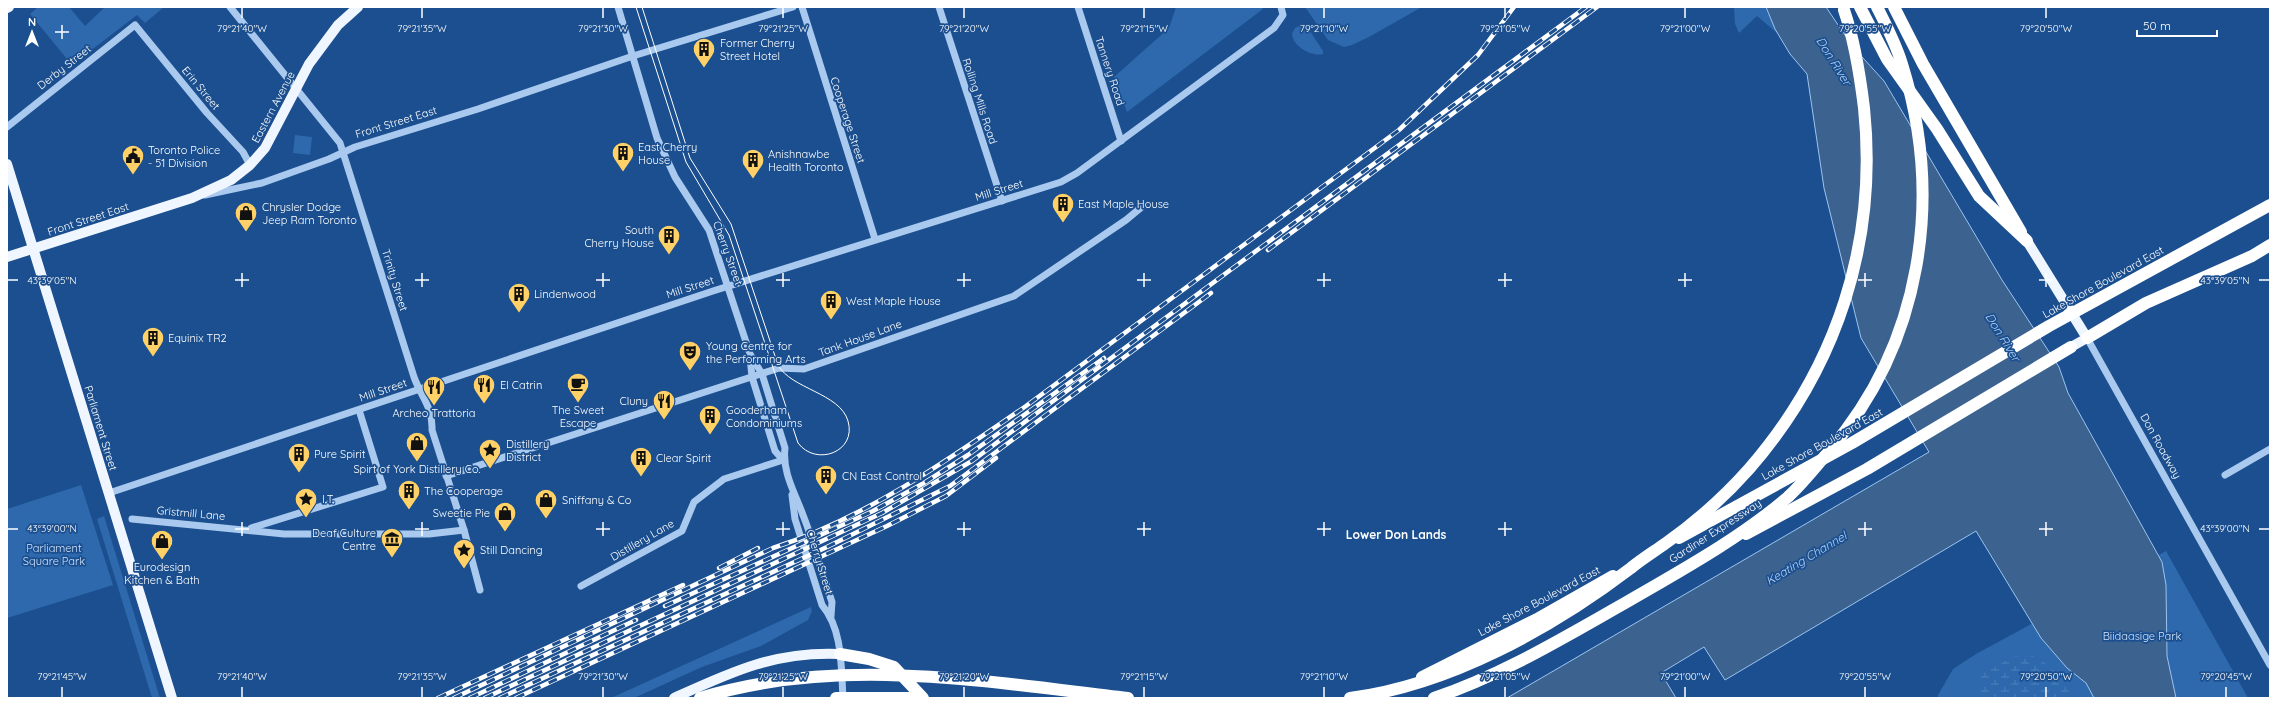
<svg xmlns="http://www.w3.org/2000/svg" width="2277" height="705" viewBox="0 0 2277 705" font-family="Quicksand,sans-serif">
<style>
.green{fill:#2e69ad}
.wetland{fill:url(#wetland-marsh)}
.water{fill:#3c6290;stroke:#9cc4f0}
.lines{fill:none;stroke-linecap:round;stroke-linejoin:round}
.minor{stroke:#a9c9ee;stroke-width:7}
.major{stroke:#f0f6ff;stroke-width:10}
.highway{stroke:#fff;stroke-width:12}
.tram{stroke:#fff;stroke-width:1}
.rail-casing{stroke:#fff;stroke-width:4.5}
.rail{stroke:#1b4f8f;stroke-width:3;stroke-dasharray:9;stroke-linecap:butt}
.highway-bridge{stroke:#fff;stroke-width:12}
.ticks{fill:none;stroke:#fff;stroke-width:1.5}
.labels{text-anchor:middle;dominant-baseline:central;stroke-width:3.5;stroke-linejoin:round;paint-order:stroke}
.poi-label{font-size:11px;fill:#fff;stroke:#1b4f8f;text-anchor:start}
.street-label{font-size:11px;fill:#fff;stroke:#1b4f8f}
.park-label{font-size:11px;fill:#cfe3fa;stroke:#1b4f8f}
.water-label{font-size:12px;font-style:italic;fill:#b5d3f5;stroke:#1b4f8f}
.neighbourhood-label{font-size:12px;font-weight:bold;fill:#fff;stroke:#1b4f8f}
.ticks-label{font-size:10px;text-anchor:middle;fill:#fff;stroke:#1b4f8f;stroke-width:3.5;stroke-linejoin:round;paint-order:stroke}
</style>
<defs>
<pattern id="wetland-marsh" width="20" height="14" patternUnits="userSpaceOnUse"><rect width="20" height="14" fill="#2e69ad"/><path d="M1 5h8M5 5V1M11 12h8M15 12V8" fill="none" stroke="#4d80b9"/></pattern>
</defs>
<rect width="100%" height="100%" fill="#1b4f8f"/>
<g class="green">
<polygon points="38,7 69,7 85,26 105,7 164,7 145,23 137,15 72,65 30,14"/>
<polygon points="1176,7 1262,7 1263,9 1127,112 1114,77 1169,28"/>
<polygon points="1305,7 1422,7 1369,37 1352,45 1344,47 1328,40"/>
<polygon points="1734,7 1766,7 1777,33 1757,16 1739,33 1735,24"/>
<path d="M1299,26L1308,28L1323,51V54C1312,57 1293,47 1292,34L1295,28Z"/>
<polygon points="295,135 312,137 310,155 293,153"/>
<polygon points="81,485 113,585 7,618 7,509"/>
<polygon points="104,516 160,698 152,698 97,519"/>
<polygon points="2166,551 2248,698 1938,698 1938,695 1953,669 1976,654"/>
<polygon points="811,607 812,611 808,620 761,646 702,667 634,698 611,698"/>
</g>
<path class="wetland" d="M2031,655C2051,663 2062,680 2074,698H1978L1979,676L2012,657Z"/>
<polygon class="water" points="1766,7 1826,7 1853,47 1884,81 2002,280 2059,367 2068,393 2162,562 2166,585 2167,656 2176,698 2094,698 2086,683 2067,668 2041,638 1976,531 1725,680 1704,647 1661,673 1676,698 1507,698 1929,452 1861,338 1824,188 1807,74 1790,54 1775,29"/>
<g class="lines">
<g class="minor">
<path d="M230,7L340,143L414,377C421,397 433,407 432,430L464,530L480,590"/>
<path d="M618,7L657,138L675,177L709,230L750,354L762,374L785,448C782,472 795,493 803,515C814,543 822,573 832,602L831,616"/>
<polyline points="802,7 875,239"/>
<polyline points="939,7 1002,201"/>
<polyline points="1078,7 1121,141"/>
<polyline points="7,127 135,25 207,113 243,152 250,165"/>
<polyline points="205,195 262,183 329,159 355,147 478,109 633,56 793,7"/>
<polyline points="2087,338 2270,665"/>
<polyline points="750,357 752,377 775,451 783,460"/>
<polyline points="2225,475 2270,449"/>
<polyline points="446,476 779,368 804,369 1014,296 1126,220 1144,205"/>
<polyline points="109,493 713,291 1061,182 1077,173 1274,28 1283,15 1281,7"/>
<path d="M792,495L795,519L822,605C843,630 841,667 843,698"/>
<polyline points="132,519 284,534 429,534 464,530"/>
<polyline points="251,528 383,487 359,410"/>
<polyline points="581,586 682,531 694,502 724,479 783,460"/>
</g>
<g class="major">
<polyline points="7,8 9,7"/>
<polyline points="7,164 172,698"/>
<polyline points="2027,241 2087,338 2071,347"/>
<polyline points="7,257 192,198 231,180 250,165 265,148 309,64 338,25 358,7"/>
<path d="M674,698C731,672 775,651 840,654"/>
</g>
<g class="highway">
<polyline points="1860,7 1887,59 1937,129 1979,196 2027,241"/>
<polyline points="1894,7 1923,64 2021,232"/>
<polyline points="2087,338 2146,303 2252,256 2270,245"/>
<polyline points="1746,534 1867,469 2071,347"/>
<polyline points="1679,538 1852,443 2049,326 2270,205"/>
<polyline points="840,654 869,659 894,667 923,698"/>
<polyline points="1422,677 1539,618 1613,576"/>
</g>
<g class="tram">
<path d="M636,7L686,162L729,235L798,443C816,467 857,452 848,421C840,393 791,389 778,365L731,224L690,158L642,7"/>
<polyline points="7,11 12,7"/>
</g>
<g class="rail-casing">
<g id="rail">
<polyline points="1268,250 1597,7"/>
<polyline points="719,568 758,548"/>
<polyline points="665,606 873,511 924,483 968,455 1104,358"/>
<polyline points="438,698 683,585"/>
<path d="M454,698L773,548C865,518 947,461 1026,406L1399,130L1478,55L1514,7"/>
<polyline points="470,698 636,620"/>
<polyline points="485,698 882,513 972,461 1586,7"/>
<polyline points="500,698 827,547 950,486 1211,293"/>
<polyline points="516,698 887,526 946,496 996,458"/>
</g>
</g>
<use href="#rail" class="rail"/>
<g class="highway-bridge">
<path d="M700,698C839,655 987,682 1128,698"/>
<polyline points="836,698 914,698"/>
<path d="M1350,698C1450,685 1552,628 1631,568C1642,559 1655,551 1666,543C1696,522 1725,496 1749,469C1837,368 1878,242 1864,108C1860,75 1855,42 1844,10"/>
<path d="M1434,698C1502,675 1563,638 1625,603C1680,571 1739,539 1788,497C1803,483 1816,467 1829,451C1922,343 1944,198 1902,64C1896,44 1886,25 1877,7"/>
</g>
</g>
<path class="ticks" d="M242,8V18M422,8V18M603,8V18M783,8V18M964,8V18M1144,8V18M1324,8V18M1505,8V18M1685,8V18M1865,8V18M2046,8V18M62,25V39M55,32H69M242,273V287M422,273V287M603,273V287M783,273V287M964,273V287M1144,273V287M1324,273V287M1505,273V287M1685,273V287M1865,273V287M2046,273V287M8,280H18M235,280H249M415,280H429M596,280H610M776,280H790M957,280H971M1137,280H1151M1317,280H1331M1498,280H1512M1678,280H1692M1858,280H1872M2039,280H2053M2259,280H2269M242,522V536M422,522V536M603,522V536M783,522V536M964,522V536M1144,522V536M1324,522V536M1505,522V536M1685,522V536M1865,522V536M2046,522V536M8,529H18M235,529H249M415,529H429M596,529H610M776,529H790M957,529H971M1137,529H1151M1317,529H1331M1498,529H1512M1678,529H1692M1858,529H1872M2039,529H2053M2259,529H2269M62,687V697M242,687V697M422,687V697M603,687V697M783,687V697M964,687V697M1144,687V697M1324,687V697M1505,687V697M1685,687V697M1865,687V697M2046,687V697M2226,687V697"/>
<defs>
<g id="building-pin" transform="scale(1.15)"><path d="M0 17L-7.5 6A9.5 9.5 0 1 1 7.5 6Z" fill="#ffd166" stroke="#1b4f8f"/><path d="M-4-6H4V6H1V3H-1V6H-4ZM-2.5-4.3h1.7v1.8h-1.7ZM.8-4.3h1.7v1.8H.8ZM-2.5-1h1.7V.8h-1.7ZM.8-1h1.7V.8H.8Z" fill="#111"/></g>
<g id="civic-pin" transform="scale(1.15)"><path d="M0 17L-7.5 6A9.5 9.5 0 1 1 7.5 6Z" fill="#ffd166" stroke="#1b4f8f"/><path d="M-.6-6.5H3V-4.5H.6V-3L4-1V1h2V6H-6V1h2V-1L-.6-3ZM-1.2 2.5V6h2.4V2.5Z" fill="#111"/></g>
<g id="shop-pin" transform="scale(1.15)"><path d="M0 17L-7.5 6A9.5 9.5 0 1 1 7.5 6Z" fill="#ffd166" stroke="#1b4f8f"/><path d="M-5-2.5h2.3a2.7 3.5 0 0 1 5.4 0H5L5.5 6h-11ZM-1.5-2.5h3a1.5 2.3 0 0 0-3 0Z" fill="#111"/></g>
<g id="theatre-pin" transform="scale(1.15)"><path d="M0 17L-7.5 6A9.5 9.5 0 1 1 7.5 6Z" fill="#ffd166" stroke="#1b4f8f"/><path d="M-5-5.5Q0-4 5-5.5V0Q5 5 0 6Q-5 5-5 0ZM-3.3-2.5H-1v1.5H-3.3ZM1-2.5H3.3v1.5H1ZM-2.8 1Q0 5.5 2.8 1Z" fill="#111"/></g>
<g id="cafe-pin" transform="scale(1.15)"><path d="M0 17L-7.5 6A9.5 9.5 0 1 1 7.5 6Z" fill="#ffd166" stroke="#1b4f8f"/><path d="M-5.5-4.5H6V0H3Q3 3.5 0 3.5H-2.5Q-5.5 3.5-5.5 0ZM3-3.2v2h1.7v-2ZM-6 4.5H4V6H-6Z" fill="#111"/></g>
<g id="restaurant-pin" transform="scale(1.15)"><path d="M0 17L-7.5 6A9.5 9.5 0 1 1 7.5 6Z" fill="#ffd166" stroke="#1b4f8f"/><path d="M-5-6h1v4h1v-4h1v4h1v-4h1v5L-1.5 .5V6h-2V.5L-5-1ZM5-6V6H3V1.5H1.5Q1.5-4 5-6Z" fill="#111"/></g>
<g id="sight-pin" transform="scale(1.15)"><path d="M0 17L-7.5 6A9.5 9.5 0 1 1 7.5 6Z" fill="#ffd166" stroke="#1b4f8f"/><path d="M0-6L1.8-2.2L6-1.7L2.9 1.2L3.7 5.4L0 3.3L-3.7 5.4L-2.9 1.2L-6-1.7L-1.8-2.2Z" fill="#111"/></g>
<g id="museum-pin" transform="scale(1.15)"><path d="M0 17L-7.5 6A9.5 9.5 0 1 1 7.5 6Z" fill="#ffd166" stroke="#1b4f8f"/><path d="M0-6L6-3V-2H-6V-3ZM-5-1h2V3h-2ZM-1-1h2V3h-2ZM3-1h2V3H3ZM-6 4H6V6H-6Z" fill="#111"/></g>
</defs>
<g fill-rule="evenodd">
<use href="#building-pin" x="704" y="49"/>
<use href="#building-pin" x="623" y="153"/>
<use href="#civic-pin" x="133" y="156"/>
<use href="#building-pin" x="753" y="160"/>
<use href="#building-pin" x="1063" y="204"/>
<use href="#shop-pin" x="246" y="213"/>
<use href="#building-pin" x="669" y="236"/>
<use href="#building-pin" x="519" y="294"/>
<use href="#building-pin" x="831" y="301"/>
<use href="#building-pin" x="153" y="338"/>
<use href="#theatre-pin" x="690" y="352"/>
<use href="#cafe-pin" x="578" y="384"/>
<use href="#restaurant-pin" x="484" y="385"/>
<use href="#restaurant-pin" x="434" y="387"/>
<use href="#restaurant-pin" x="664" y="401"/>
<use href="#building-pin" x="710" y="416"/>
<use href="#shop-pin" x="417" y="443"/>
<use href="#sight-pin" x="490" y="450"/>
<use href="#building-pin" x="299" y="454"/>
<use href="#building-pin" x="641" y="458"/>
<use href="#building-pin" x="826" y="476"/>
<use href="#building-pin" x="409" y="491"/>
<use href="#sight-pin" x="306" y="499"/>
<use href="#shop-pin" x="546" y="500"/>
<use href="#shop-pin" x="505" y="513"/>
<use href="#museum-pin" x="392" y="539"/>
<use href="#shop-pin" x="162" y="541"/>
<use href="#sight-pin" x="464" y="550"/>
</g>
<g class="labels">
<g class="poi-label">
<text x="720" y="43">Former Cherry<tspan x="720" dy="13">Street Hotel</tspan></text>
<text x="638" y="147">East Cherry<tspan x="638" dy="13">House</tspan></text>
<text x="148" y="150">Toronto Police<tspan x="148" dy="13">- 51 Division</tspan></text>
<text x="768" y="154">Anishnawbe<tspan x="768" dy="13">Health Toronto</tspan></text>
<text x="1078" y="204">East Maple House</text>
<text x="262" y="207">Chrysler Dodge<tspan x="262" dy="13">Jeep Ram Toronto</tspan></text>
<text x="654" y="230" text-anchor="end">South<tspan x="654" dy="13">Cherry House</tspan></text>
<text x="534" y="294">Lindenwood</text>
<text x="846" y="301">West Maple House</text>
<text x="168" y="338">Equinix TR2</text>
<text x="706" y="346">Young Centre for<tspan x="706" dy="13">the Performing Arts</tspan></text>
<text x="500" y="385">El Catrin</text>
<text x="648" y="401" text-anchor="end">Cluny</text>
<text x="578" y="410" text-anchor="middle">The Sweet<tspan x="578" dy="13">Escape</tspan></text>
<text x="726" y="410">Gooderham<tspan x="726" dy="13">Condominiums</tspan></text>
<text x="434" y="413" text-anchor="middle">Archeo Trattoria</text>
<text x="506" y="444">Distillery<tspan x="506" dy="13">District</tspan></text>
<text x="314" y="454">Pure Spirit</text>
<text x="656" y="458">Clear Spirit</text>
<text x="417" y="469" text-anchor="middle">Spirt of York Distillery Co.</text>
<text x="842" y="476">CN East Control</text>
<text x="424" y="491">The Cooperage</text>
<text x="322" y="499">I.T.</text>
<text x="562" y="500">Sniffany &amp; Co</text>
<text x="490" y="513" text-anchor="end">Sweetie Pie</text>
<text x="376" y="533" text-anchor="end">Deaf Culture<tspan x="376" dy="13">Centre</tspan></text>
<text x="480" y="550">Still Dancing</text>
<text x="162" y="567" text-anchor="middle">Eurodesign<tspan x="162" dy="13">Kitchen &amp; Bath</tspan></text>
</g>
<g class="street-label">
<text transform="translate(64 67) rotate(-38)">Derby Street</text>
<text transform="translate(1110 71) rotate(72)">Tannery Road</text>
<text transform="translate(201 88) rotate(50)">Erin Street</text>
<text transform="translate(980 101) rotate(72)">Rolling Mills Road</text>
<text transform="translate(273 107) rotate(-62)">Eastern Avenue</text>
<text transform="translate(848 120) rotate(72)">Cooperage Street</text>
<text transform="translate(396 122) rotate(-17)">Front Street East</text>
<text transform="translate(999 190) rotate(-17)">Mill Street</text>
<text transform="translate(88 219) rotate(-18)">Front Street East</text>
<text transform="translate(728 253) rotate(70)">Cherry Street</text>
<text transform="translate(395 280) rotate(73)">Trinity Street</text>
<text transform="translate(2103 282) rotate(-29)">Lake Shore Boulevard East</text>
<text transform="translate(690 287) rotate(-18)">Mill Street</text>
<text transform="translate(860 338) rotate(-20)">Tank House Lane</text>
<text transform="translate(383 390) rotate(-19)">Mill Street</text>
<text transform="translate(101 428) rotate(73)">Parliament Street</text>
<text transform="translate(1822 444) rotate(-29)">Lake Shore Boulevard East</text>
<text transform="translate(2161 446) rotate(61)">Don Roadway</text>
<text transform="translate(191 513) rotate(5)">Gristmill Lane</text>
<text transform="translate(1715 531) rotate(-33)">Gardiner Expressway</text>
<text transform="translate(642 540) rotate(-30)">Distillery Lane</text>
<text transform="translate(820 562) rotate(73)">Cherry Street</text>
<text transform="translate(1539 601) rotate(-28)">Lake Shore Boulevard East</text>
</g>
<g class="park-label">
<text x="54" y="548">Parliament<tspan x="54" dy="13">Square Park</tspan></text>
<text x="2142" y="636">Biidaasige Park</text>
</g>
<g class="water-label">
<text transform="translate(1834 61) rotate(58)">Don River</text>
<text transform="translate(2003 337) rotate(58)">Don River</text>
<text transform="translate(1806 558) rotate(-31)">Keating Channel</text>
</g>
<g class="neighbourhood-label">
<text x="1396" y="534">Lower Don Lands</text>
</g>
</g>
<g class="ticks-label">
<text x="242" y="32">79°21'40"W</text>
<text x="422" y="32">79°21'35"W</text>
<text x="603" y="32">79°21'30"W</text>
<text x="783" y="32">79°21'25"W</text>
<text x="964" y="32">79°21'20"W</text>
<text x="1144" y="32">79°21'15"W</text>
<text x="1324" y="32">79°21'10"W</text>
<text x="1505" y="32">79°21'05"W</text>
<text x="1685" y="32">79°21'00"W</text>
<text x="1865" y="32">79°20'55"W</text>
<text x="2046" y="32">79°20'50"W</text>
<text x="52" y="284">43°39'05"N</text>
<text x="2225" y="284">43°39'05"N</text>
<text x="52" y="532">43°39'00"N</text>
<text x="2225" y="532">43°39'00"N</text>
<text x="62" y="680">79°21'45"W</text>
<text x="242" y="680">79°21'40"W</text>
<text x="422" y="680">79°21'35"W</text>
<text x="603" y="680">79°21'30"W</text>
<text x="783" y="680">79°21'25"W</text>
<text x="964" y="680">79°21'20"W</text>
<text x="1144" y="680">79°21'15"W</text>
<text x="1324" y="680">79°21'10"W</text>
<text x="1505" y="680">79°21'05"W</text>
<text x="1685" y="680">79°21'00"W</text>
<text x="1865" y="680">79°20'55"W</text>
<text x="2046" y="680">79°20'50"W</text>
<text x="2226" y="680">79°20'45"W</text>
</g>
<rect width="2277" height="705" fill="none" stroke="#ffffff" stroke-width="16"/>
<g transform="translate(32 32)" stroke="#1b4f8f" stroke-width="3" paint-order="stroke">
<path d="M0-3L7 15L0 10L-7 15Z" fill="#ffffff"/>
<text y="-6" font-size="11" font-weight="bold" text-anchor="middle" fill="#ffffff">N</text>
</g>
<path d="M2137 30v6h80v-6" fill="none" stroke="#ffffff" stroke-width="2"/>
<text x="2143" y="30" font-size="12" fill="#ffffff" stroke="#1b4f8f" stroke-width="3" paint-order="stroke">50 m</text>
</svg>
